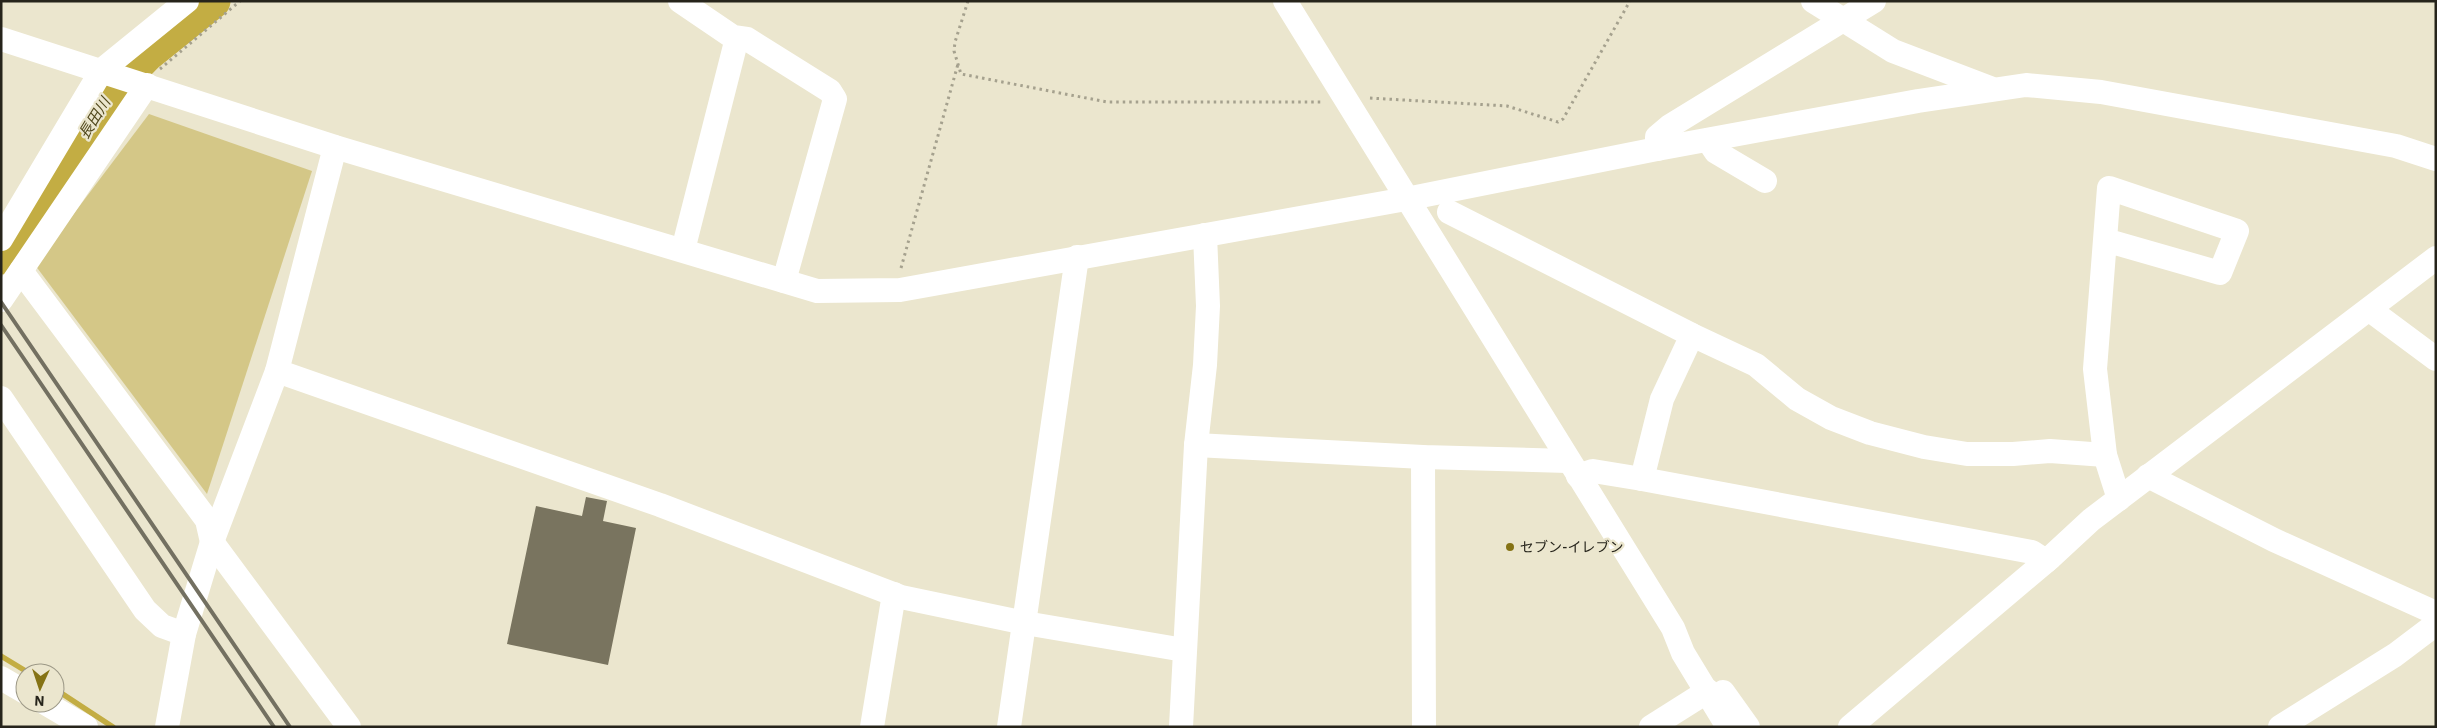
<svg xmlns="http://www.w3.org/2000/svg" width="2437" height="728" viewBox="0 0 2437 728" font-family="'IBM Plex Sans','Noto Sans JP',sans-serif">
<style>
.green{fill:#d4c787}
.lines{fill:none;stroke-linecap:round;stroke-linejoin:round}
.stream{stroke:#c3ad43;stroke-width:5.5}
.river{stroke:#c3ad43;stroke-width:35}
.building{fill:#79745f}
.path{stroke:#a5a18e;stroke-width:3;stroke-dasharray:2.5 4;stroke-linecap:butt}
.minor{stroke:#fff;stroke-width:24}
.rail{stroke:#737061;stroke-width:4}
.poi-dot{fill:#857315;stroke:#ebe6ce;stroke-width:2}
.labels{text-anchor:middle;dominant-baseline:central;stroke-width:4.5;stroke-linejoin:round;paint-order:stroke}
.poi-label{font-size:14px;fill:#26241b;stroke:#ebe6ce;text-anchor:start}
.water-label{font-size:15px;font-style:italic;fill:#50471c;stroke:#ebe6ce}
</style>
<rect width="100%" height="100%" fill="#ebe6ce"/>
<polygon class="green" points="149,114 312,171 207,494 35,265"/>
<g class="lines">
<g class="stream">
<polyline points="1,656 29,673"/>
<polyline points="55,689 113,727"/>
</g>
<polyline class="river" points="1,257 41,203 107,95 147,54 213,1"/>
</g>
<polygon class="building" points="586,497 607,501 603,521 636,528 608,665 507,644 536,506 582,516"/>
<g class="lines">
<g class="path">
<polyline points="968,1 955,42 954,51 961,74 1107,102 1322,102"/>
<polyline points="160,69 240,1"/>
<polyline points="1370,98 1507,106 1558,122 1563,119 1630,1"/>
<polyline points="901,268 958,64"/>
</g>
<g class="minor">
<polyline points="680,1 733,37 747,39 830,91 835,99 784,281"/>
<polyline points="1285,1 1673,628 1683,653 1728,727"/>
<polyline points="1813,1 1893,51 1990,88"/>
<polyline points="1,39 335,147 817,291 900,290 1406,199 1657,149 1918,101 2026,85 2101,92 2396,146 2436,159"/>
<polyline points="1708,140 1716,152 1765,181"/>
<polyline points="1657,149 1657,137 1670,126 1874,1"/>
<polyline points="1449,212 1692,335 1756,365 1797,399 1831,418 1870,433 1924,447 1967,454 2013,454 2050,451 2105,455"/>
<polyline points="1,239 102,70 187,1"/>
<polyline points="2105,240 2220,273 2237,231 2109,188 2095,369 2105,455 2119,499"/>
<polyline points="683,250 737,38"/>
<polyline points="21,271 207,520 212,542 349,727"/>
<polyline points="1,300 147,85"/>
<polyline points="2370,310 2436,359"/>
<polyline points="277,371 660,505 901,597 1025,623 1184,650"/>
<polyline points="1,398 145,610 162,626 184,634"/>
<polyline points="1196,445 1423,457 1568,461"/>
<polyline points="1423,457 1424,727"/>
<polyline points="1578,476 1593,471 1642,479 2032,552 2046,561"/>
<polyline points="2148,476 2274,540 2429,610 2436,618"/>
<polyline points="1642,479 1662,399 1692,335"/>
<polyline points="1,678 25,692"/>
<polyline points="1723,692 1748,727"/>
<polyline points="45,703 86,727"/>
<polyline points="167,727 184,634 212,542 277,371 335,147"/>
<polyline points="872,727 894,594"/>
<polyline points="1009,727 1077,257"/>
<polyline points="1181,727 1196,445 1205,365 1208,306 1205,235"/>
<polyline points="1651,727 1708,691"/>
<polyline points="1850,727 2051,557 2091,520 2436,258"/>
<polyline points="2280,727 2395,655 2436,624"/>
</g>
<g class="rail">
<polyline points="1,302 290,727"/>
<polyline points="1,325 274,727"/>
</g>
</g>
<circle class="poi-dot" cx="1510" cy="547" r="5"/>
<g class="labels">
<g class="poi-label">
<text x="1520" y="547">セブン-イレブン</text>
</g>
<g class="water-label">
<text transform="translate(94 118) rotate(-58)">長田川</text>
</g>
</g>
<rect width="2437" height="728" fill="none" stroke="#26241b" stroke-width="5"/>
<g transform="translate(40 688) rotate(183)"><circle r="24" fill="#ebe6ce" stroke="#9c9886"/>
<path d="M0-4L9 19L0 12L-9 19Z" fill="#857315"/>
<text y="-8" font-size="14" font-weight="bold" text-anchor="middle" fill="#26241b">N</text>
</g>
</svg>
